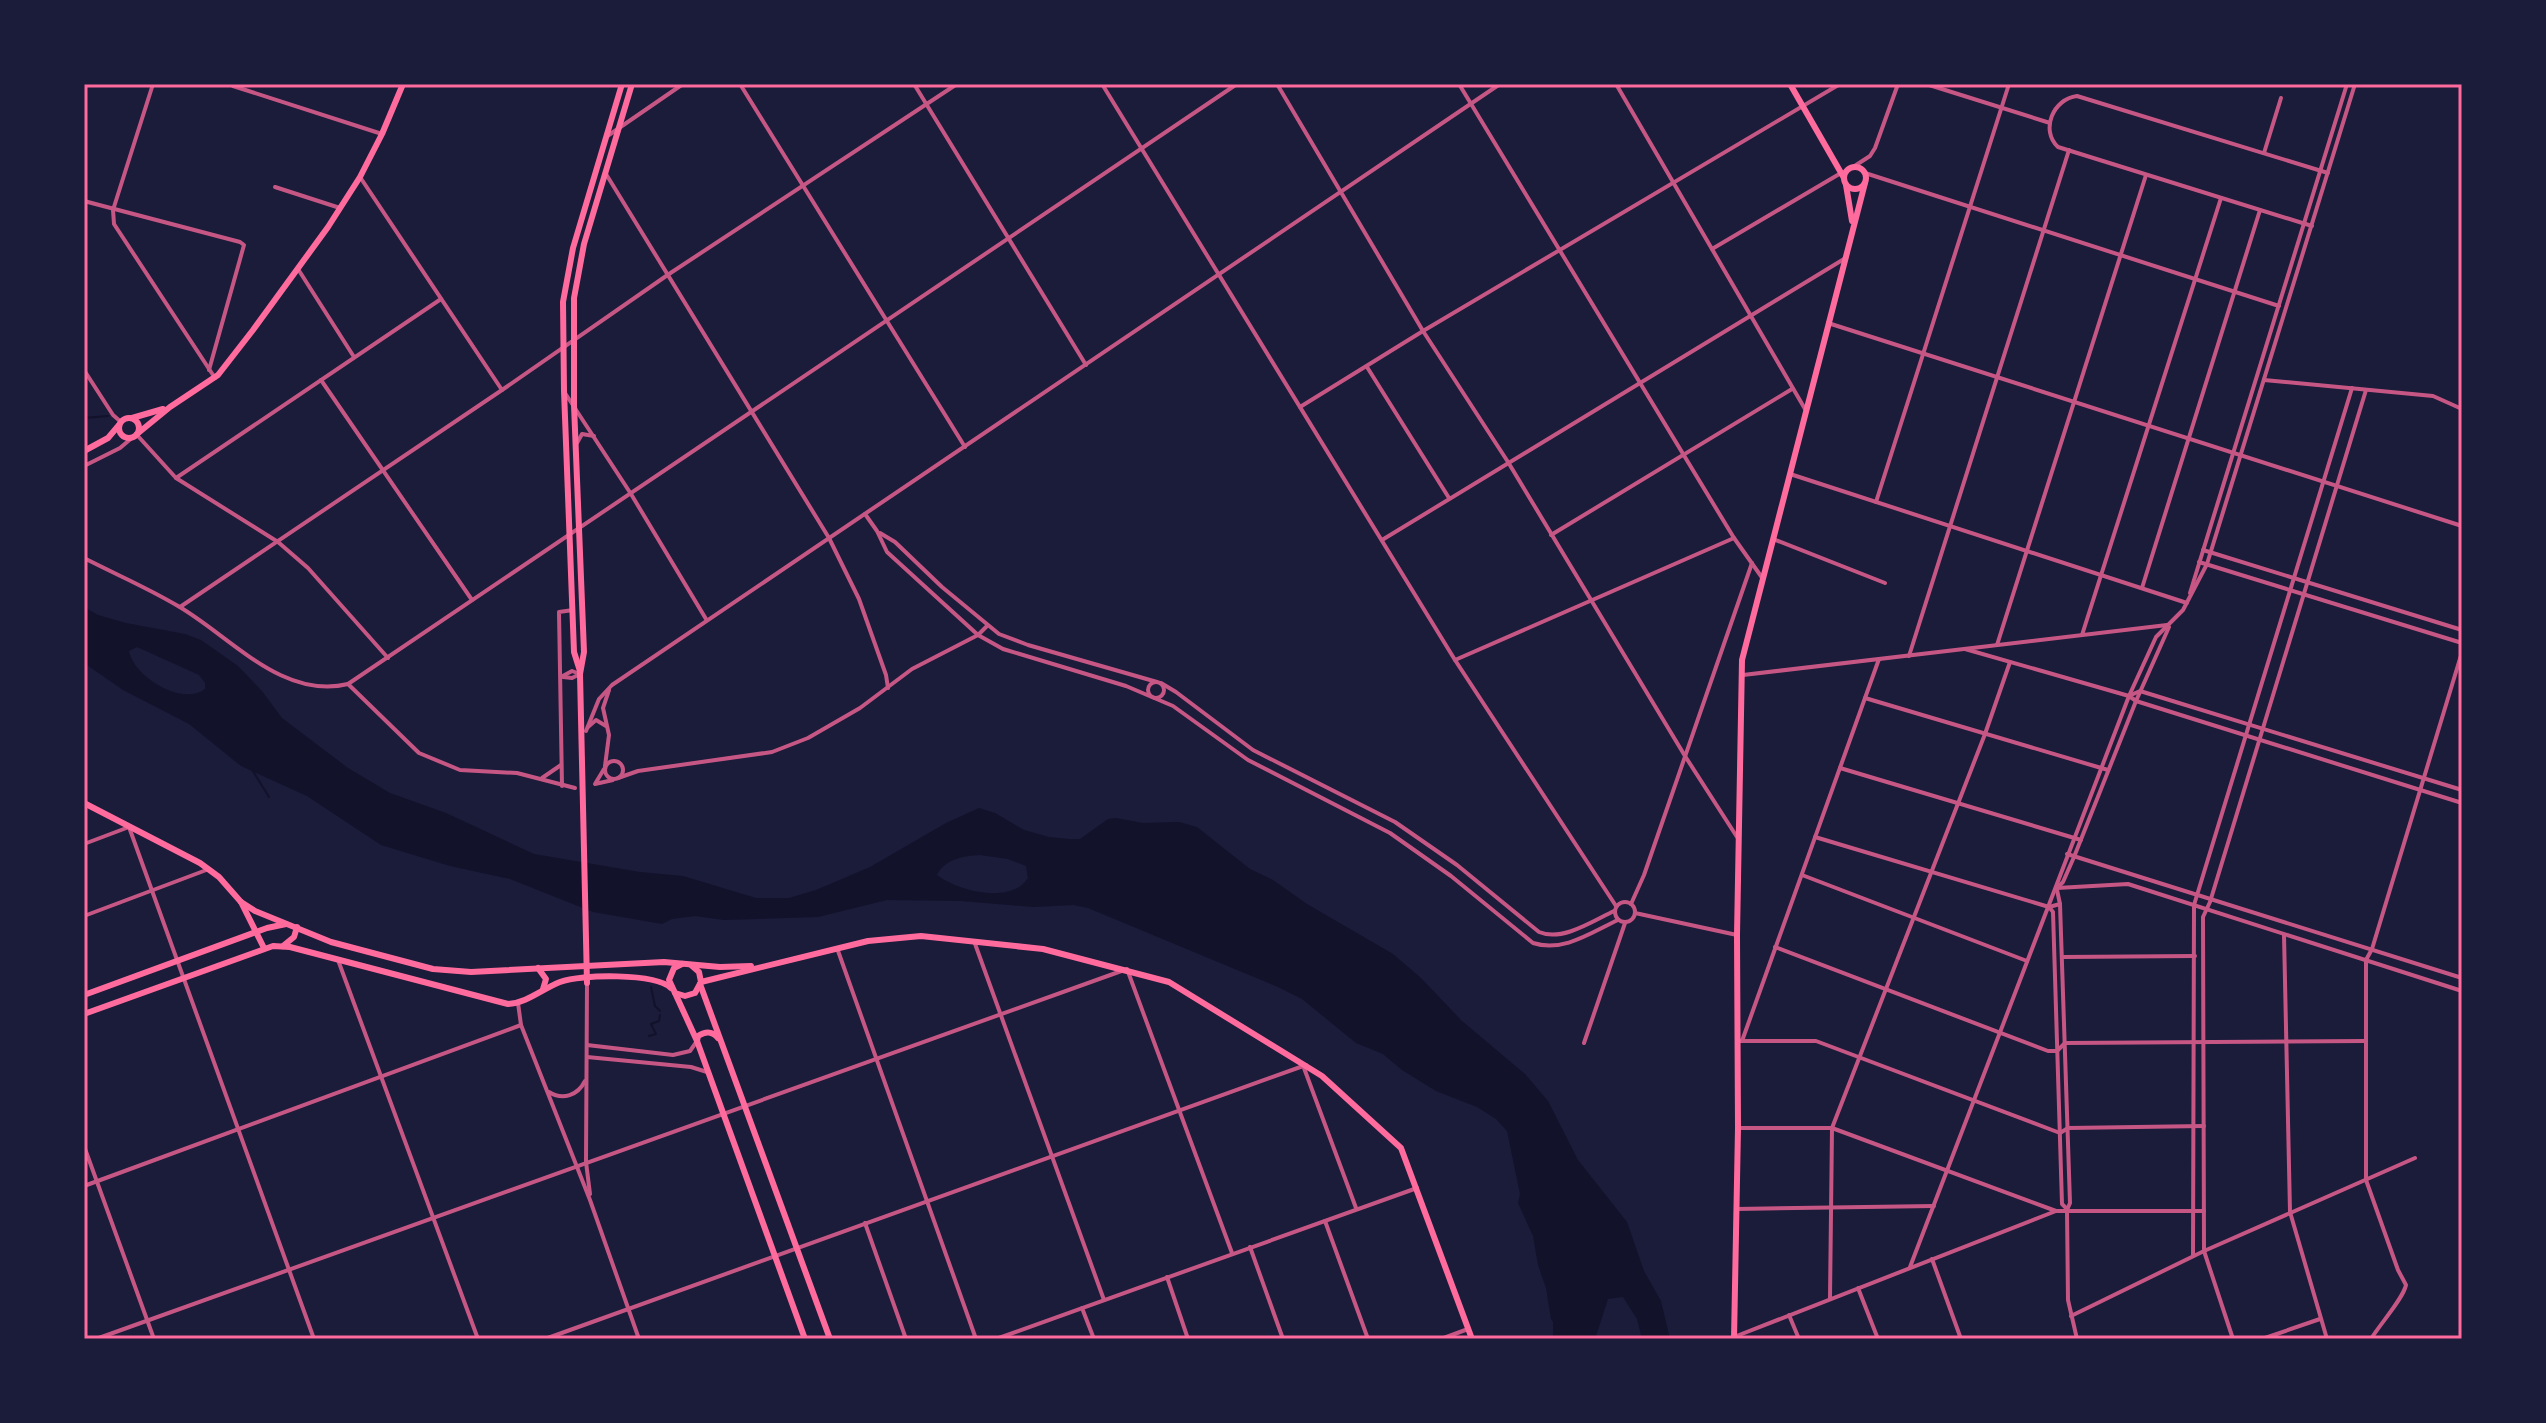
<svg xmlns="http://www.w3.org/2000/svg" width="2546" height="1423" viewBox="0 0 2546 1423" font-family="Mulish,sans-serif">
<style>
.water{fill:#12122b;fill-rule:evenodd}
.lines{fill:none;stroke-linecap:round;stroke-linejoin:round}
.stream{stroke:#12122b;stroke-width:2}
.minor{stroke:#c65784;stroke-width:4}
.secondary{stroke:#ff6b9d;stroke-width:6}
.neatline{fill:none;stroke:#ff6b9d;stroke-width:3}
</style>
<rect width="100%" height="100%" fill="#1b1b3a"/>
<path class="water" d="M84,607L98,615L126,623L185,634L201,640L238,666L262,691L282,718L348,768L390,793L446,813L534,854L640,872L683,876L756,898H789L816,890L870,867L946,823L979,808L995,813L1024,830L1049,837L1069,839H1080L1108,819L1116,818L1143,823L1179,822L1197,827L1250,869L1273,880L1307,904L1393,954L1421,978L1462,1021L1525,1074L1548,1101L1578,1160L1627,1222L1644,1271L1661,1301L1670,1339H1642L1637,1319L1623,1297L1608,1299L1595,1339H1553V1322L1551,1319L1546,1288L1538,1265L1533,1236L1518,1203L1520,1194L1507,1131L1496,1119L1477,1107L1436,1091L1402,1070L1383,1054L1356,1043L1302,999L1278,987L1088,908L1073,905L1033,907L961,901L887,900L818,917L724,920L695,916L672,919L662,924L593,912L510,879L450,866L381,845L307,796L241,766L189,724L123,690L84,663ZM137,647L199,675L205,683V689C182,707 133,676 129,651ZM980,855L1008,859L1026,866L1028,878C1011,905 958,891 937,875C945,859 963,856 980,855Z"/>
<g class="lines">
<g class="stream">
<polyline points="84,418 108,416"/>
<polyline points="251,768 269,797"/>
<polyline points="651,987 655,1006 660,1011"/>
<polyline points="649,1036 656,1034 651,1024 659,1021 660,1015"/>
</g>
<g class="minor">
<polyline points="153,84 113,210 114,224 215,378"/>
<polyline points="233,84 233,86 382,134"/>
<polyline points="740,84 965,447"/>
<polyline points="914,84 1086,365"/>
<polyline points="1102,84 1455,660 1616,906"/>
<polyline points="1277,84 1423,331 1508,462 1685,756 1737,837"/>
<polyline points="1459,84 1734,538 1763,579"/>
<polyline points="1616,84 1805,409"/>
<polyline points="1926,84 2050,123"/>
<polyline points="606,137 683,84"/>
<polyline points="2264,153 2281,98"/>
<polyline points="1853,167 1870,156 1875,148 1898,84"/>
<polyline points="1865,173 2279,306"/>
<polyline points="606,174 829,538 859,599 886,675 888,688"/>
<polyline points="360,177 502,390"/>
<polyline points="275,187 340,208"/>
<polyline points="84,201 240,242 244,245 209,370"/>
<path d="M2312,226L2058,147C2040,130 2053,99 2077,96L2328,173"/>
<polyline points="1712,249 1841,173"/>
<polyline points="298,269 354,357"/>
<polyline points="1828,323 2462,526"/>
<polyline points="84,358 85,371"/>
<polyline points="1367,367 1449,498"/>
<polyline points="84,370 113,415 121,422"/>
<polyline points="321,380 472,600"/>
<polyline points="2264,380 2433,396 2462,409"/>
<polyline points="565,393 631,494 706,619"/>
<polyline points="1300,407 1423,331 1840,84"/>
<polyline points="137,435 176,478 278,542 308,568 388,658"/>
<polyline points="577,443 582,434 594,436"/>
<polyline points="84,466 120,448 133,437"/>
<polyline points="1790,474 2187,603"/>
<polyline points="176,478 441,299"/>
<polyline points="1876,502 2009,84"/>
<path d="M865,514L877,531L887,552L978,635L1003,649L1126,686L1173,706L1248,760L1390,833L1451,876L1533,943C1563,953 1592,932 1618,920"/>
<polyline points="880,533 895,542 942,587 999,634 1028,645 1157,682"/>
<polyline points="1551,535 1792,389"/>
<polyline points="1773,539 1885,583"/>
<polyline points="1382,540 1844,259"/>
<polyline points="2203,550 2462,630"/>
<path d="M84,558C115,574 148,588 178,606C230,636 282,700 348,684L419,753L460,770L517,773L575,788"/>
<polyline points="2199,562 2462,643"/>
<polyline points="2142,588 2260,210"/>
<polyline points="2190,593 2347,84"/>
<polyline points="180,607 502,390 669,274 957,84"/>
<polyline points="2082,635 2221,198"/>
<polyline points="1997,645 2146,175"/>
<polyline points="1965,649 2129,696 2136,701 2462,803"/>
<polyline points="1909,656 2069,150"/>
<polyline points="1455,660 1734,538"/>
<polyline points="1743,675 2167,625"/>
<polyline points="561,677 572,671 580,674"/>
<polyline points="563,677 572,678 580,674"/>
<circle cx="1156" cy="690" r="8"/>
<path d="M1161,683L1176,692L1253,750L1395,822L1457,865L1539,932C1562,942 1593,921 1614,911"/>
<polyline points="348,684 1237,84"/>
<polyline points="2131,695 2140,691 2462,790"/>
<polyline points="1865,698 2108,770"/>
<polyline points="588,727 596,720 606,726"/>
<polyline points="586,731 599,699 612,685 1500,84"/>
<circle cx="614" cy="770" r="9"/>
<polyline points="605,766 609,735 603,708 609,690"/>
<polyline points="1840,768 2081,840"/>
<polyline points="604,769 595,784 613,780"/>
<polyline points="542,778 561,765"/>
<polyline points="618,778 638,771 772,752 808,738 860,708 912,669 978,635 987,626"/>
<polyline points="562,786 559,612 573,610"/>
<polyline points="1815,837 2049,907 2060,904"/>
<polyline points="84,844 129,827 314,1339"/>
<polyline points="2067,854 2462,978"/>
<polyline points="1802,875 2027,961"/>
<polyline points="2058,887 2063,882 2074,857 2136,701 2169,627"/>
<polyline points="2057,888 2128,884 2462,991"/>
<polyline points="2057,890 2060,904 2070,1203 2067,1210 2068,1300 2077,1339"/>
<circle cx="1625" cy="912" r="10"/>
<polyline points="1631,904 1644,875 1752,563"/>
<polyline points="2049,907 2053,912 2062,1204 2067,1209"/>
<polyline points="1635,913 1737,935"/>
<polyline points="84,916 209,869"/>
<polyline points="2284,935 2290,1212 2327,1339"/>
<polyline points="974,941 1104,1300"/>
<polyline points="1775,947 2048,1051 2057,1051 2065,1043 2365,1041"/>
<polyline points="837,948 976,1339"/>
<polyline points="2062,957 2195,956"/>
<polyline points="338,960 478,1339"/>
<polyline points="587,983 586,1162 590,1194"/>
<polyline points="518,1003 521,1025 590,1200 639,1339"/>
<polyline points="1737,1041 1816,1041 2060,1133 2068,1128 2204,1126"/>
<polyline points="1742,1041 1879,659"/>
<polyline points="1584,1043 1625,923"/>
<polyline points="587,1045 673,1055 690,1051 697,1041"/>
<polyline points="587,1057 691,1067 707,1072"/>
<polyline points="1304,1068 1356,1208"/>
<path d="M549,1092C563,1101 578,1095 585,1081"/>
<polyline points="1738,1128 1832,1128 2056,1211"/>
<polyline points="84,1146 154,1339"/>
<polyline points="84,1186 521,1025"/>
<polyline points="1736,1209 1934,1206"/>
<polyline points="1325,1221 1368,1339"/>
<polyline points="865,1223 906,1339"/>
<polyline points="1250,1247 1283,1339"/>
<polyline points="2193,1256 2194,905 2352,388"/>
<polyline points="1932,1259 1961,1339"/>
<polyline points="1910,1267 2129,696 2156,637 2183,610 2207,564 2355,84"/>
<polyline points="1167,1277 1188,1339"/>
<polyline points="1858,1288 1878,1339"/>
<polyline points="1830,1298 1832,1128 1985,734 2010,662"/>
<polyline points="1082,1308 1094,1339"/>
<polyline points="1789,1315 1799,1339"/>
<polyline points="2071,1316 2204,1251 2415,1158"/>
<polyline points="1734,1337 2056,1211 2204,1211"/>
<polyline points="96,1339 1127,969 1232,1253"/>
<polyline points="545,1339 1306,1065"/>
<polyline points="996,1339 1417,1188"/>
<polyline points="1441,1339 1468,1329"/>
<polyline points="2233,1339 2204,1251 2203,917 2210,902 2366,390"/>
<polyline points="2262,1339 2320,1319"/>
<path d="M2371,1339C2380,1324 2403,1299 2406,1285L2398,1270L2366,1180V960L2372,949L2462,652"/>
</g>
<g class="secondary">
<polyline points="1790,84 1844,178"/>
<circle cx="1855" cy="178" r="11"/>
<polyline points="1846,185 1852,221"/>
<polyline points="132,418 163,409"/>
<circle cx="129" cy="428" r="10"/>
<polyline points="137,434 170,407 218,375 253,330 328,227 360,177 382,134 403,84"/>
<polyline points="84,451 108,438 119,425"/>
<polyline points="580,671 574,652 564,391 563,302 573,248 622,84"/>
<polyline points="84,803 200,863 219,877 241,902 264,948"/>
<polyline points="241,902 255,911 331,942 433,969 471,972 664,962 720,967 751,966"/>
<polyline points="283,946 294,937 297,927"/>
<polyline points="682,964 674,968 669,980 675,993 685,996 695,993 701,982 699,972 691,965"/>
<polyline points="538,968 546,979 543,989"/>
<polyline points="701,982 868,941 921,936 1043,949 1169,982 1322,1076 1401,1148 1472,1339"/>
<polyline points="587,983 580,674 584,652 574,405 574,298 584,244 632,84"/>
<polyline points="700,984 830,1339"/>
<polyline points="675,993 697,1041 805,1339"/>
<polyline points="84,995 267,928 286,924"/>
<path d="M84,1014L273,946L290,947L508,1004C527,1003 542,989 560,982C581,974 655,973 671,988"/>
<path d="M697,1041L698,1036C706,1031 712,1031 718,1038"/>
<polyline points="1734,1339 1738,1128 1737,935 1742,660 1865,183"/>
</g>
</g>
<rect width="2546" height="1423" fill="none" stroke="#1b1b3a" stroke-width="172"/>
<rect x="86" y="86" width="2374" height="1251" class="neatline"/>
</svg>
